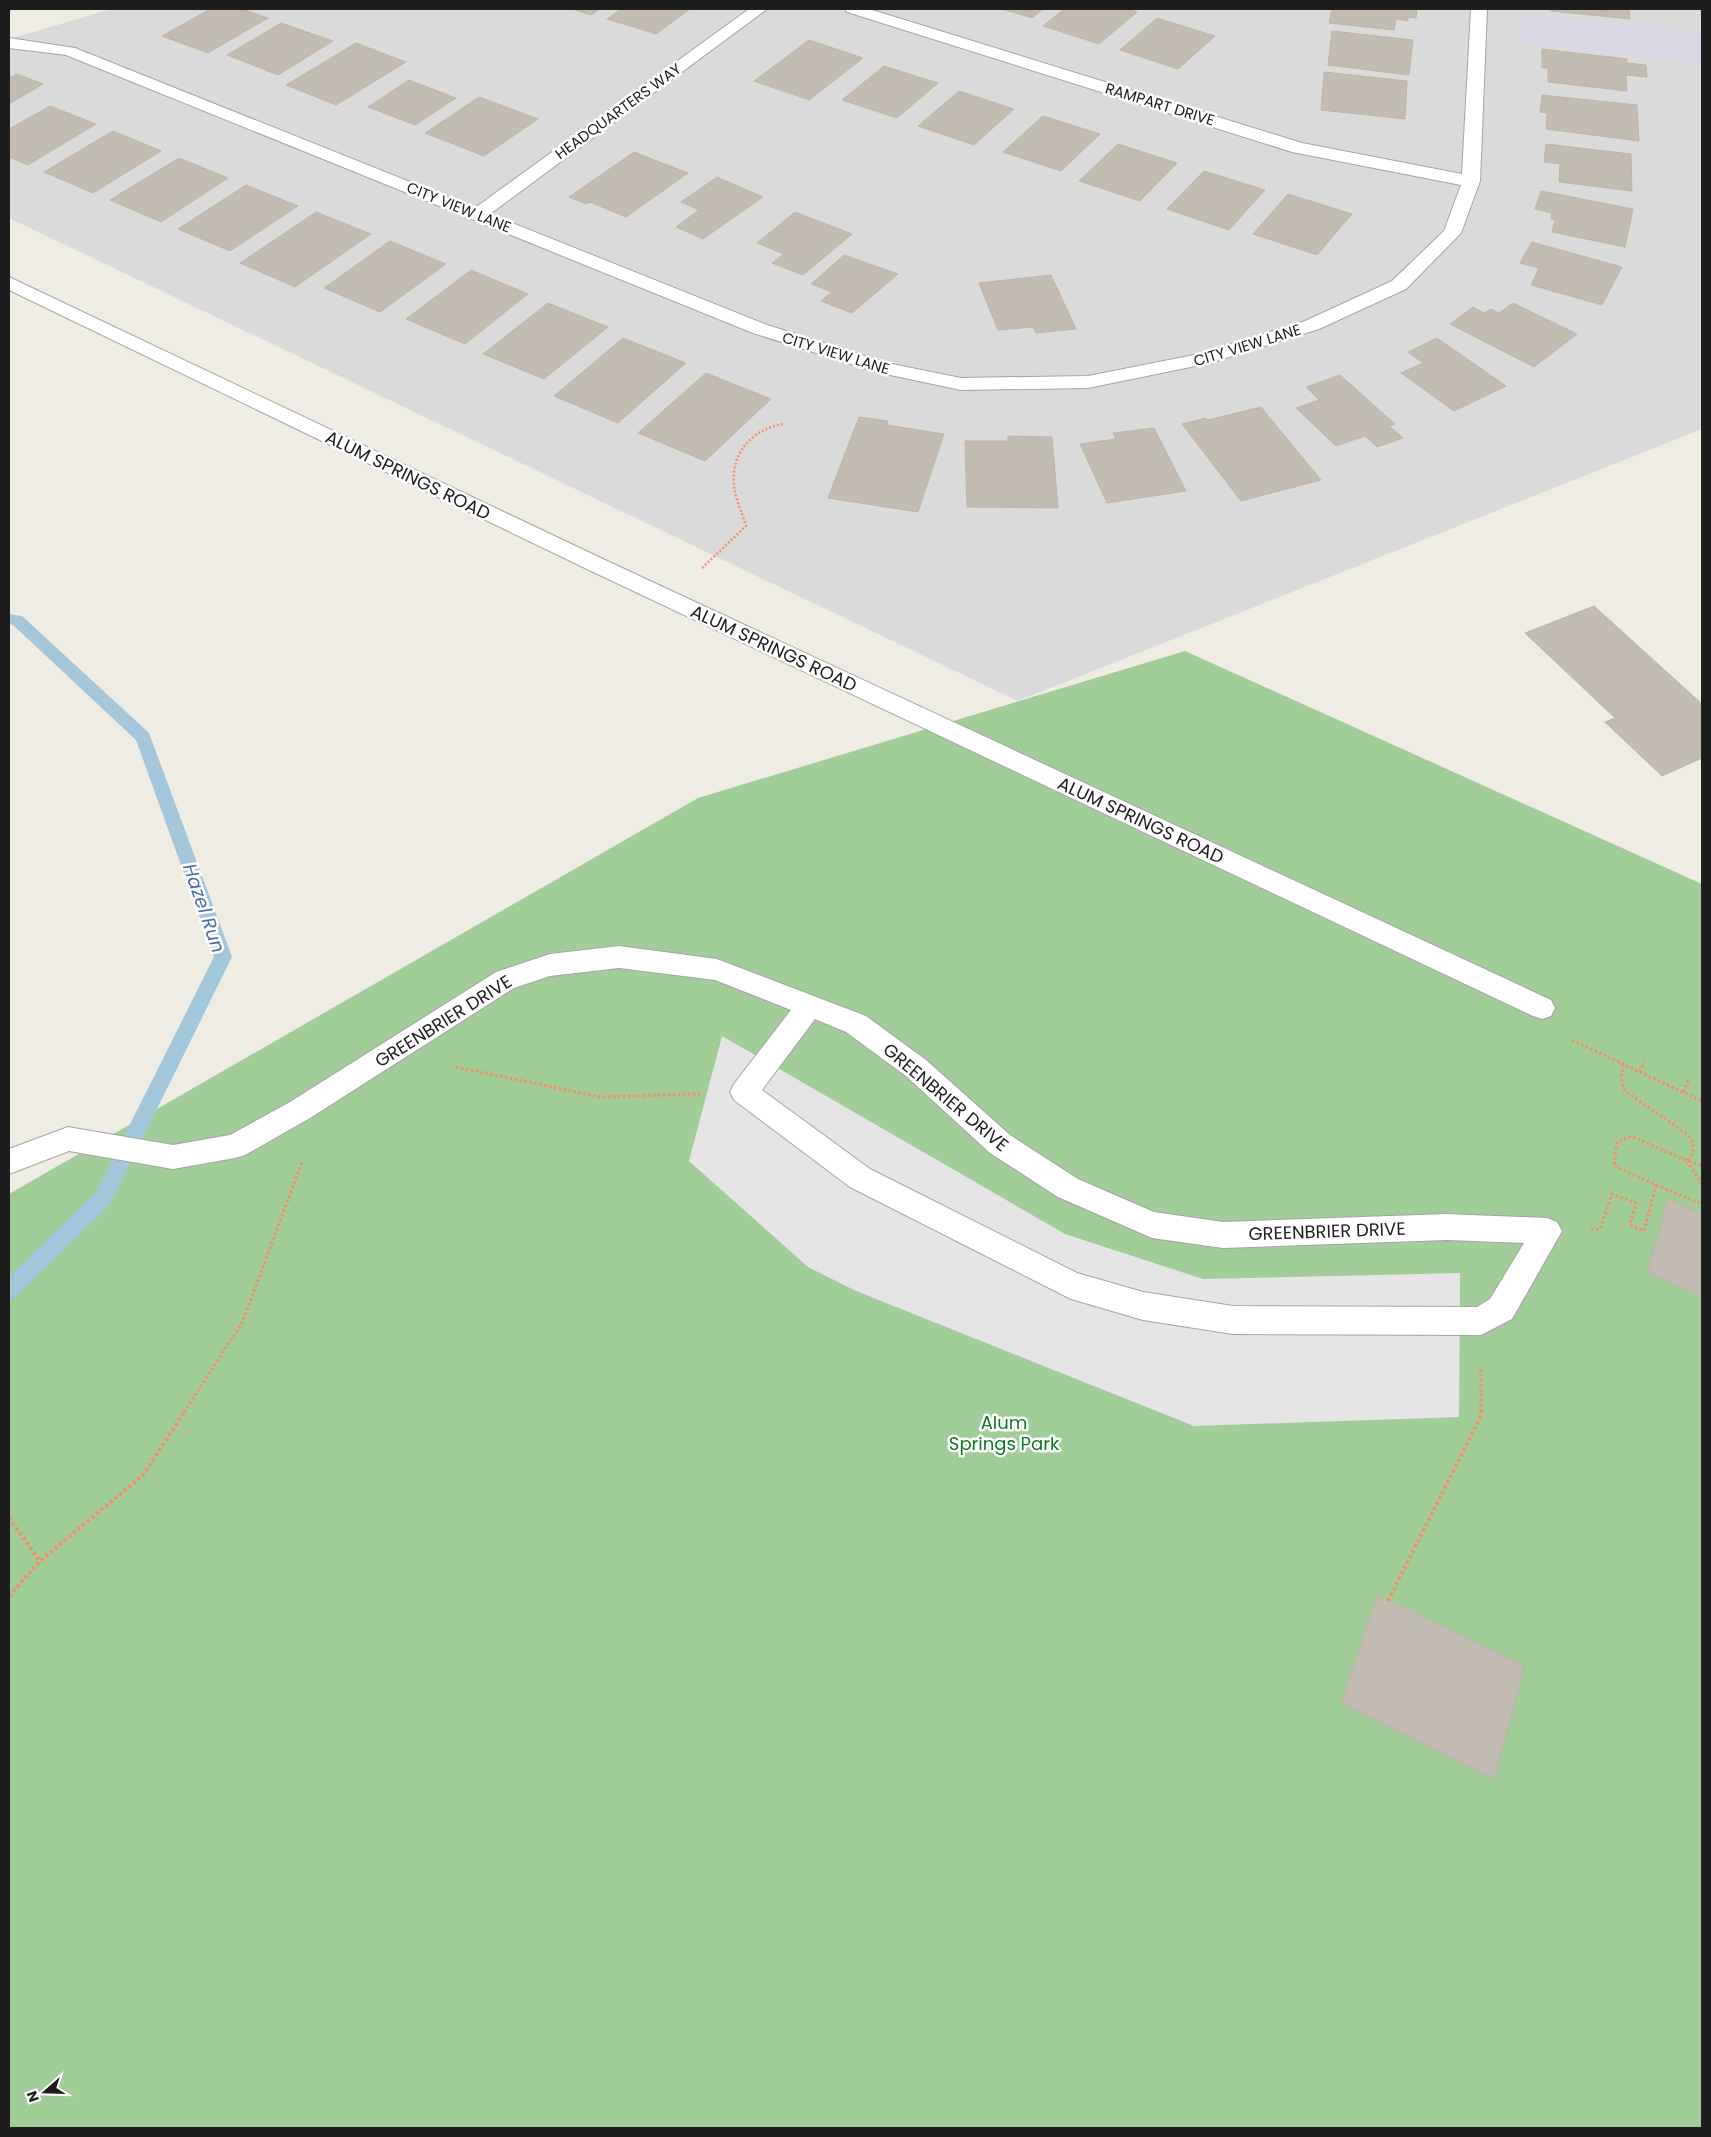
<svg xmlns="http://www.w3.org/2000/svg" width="1711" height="2137" viewBox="0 0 1711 2137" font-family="Poppins,sans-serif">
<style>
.residential{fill:#dbdada}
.forest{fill:#a0cd98}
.parking{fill:#e5e5e5}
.plaza{fill:#d9d7e4}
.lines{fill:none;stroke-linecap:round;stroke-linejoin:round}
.stream{fill:#a4c6db;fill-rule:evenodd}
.building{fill:#c2bbb2;stroke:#bfb5a5}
.lane-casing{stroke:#a4a4a4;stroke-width:2}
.street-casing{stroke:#a4a4a4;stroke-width:2}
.path-far2{stroke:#f78e6b;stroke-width:2.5;stroke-dasharray:2 2;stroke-linecap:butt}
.path-far1{stroke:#f78e6b;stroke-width:3;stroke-dasharray:2.5 2.5;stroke-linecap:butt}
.path{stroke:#f78e6b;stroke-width:4;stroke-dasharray:3 3;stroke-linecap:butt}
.lane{fill:#fff;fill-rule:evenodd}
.street{fill:#fff;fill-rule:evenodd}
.labels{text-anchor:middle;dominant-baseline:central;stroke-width:5;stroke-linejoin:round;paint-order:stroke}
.far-street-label{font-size:15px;fill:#1d1d1d;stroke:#fff}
.street-label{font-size:18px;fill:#1d1d1d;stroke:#fff}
.park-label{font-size:18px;fill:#0d7826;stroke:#fff}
.water-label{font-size:19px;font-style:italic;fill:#4b6daa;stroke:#fff}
</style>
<rect width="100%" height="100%" fill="#eeece3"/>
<polygon class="residential" points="112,9 1702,9 1702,429 1018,701 9,218 9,39"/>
<polygon class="forest" points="1185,651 1702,884 1702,2128 9,2128 9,1194 698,798"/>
<polygon class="parking" points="722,1036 1065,1234 1203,1279 1460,1273 1459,1417 1194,1426 856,1291 808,1267 689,1161"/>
<polygon class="plaza" points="1518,13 1702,32 1702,64 1518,43"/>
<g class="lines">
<polygon class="stream" points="9,614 22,616 149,733 232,957 110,1204 16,1297 9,1299 9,1277 96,1192 214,957 136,740 13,625 9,624"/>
</g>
<g class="building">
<polygon points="210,9 242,9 268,18 208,53 162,36"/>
<polygon points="572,9 600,9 591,15"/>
<polygon points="621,9 690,9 656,34 607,19"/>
<polygon points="1002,9 1043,9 1032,18"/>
<polygon points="1064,9 1126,9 1137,12 1099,44 1043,26"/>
<polygon points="1332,9 1417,9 1416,18 1408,17 1408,21 1396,19 1394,30 1329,23"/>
<polygon points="1551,9 1629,9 1630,19 1551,11"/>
<polygon points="1157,18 1215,36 1178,69 1120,50"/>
<polygon points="281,23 333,41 278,75 227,55"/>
<polygon points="1332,31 1413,40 1409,75 1328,65"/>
<polygon points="809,40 863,58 809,100 754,81"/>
<polygon points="356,43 406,62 336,105 286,85"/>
<polygon points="1542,49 1627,59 1627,63 1646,65 1647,77 1626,75 1627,91 1548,82 1548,68 1542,68"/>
<polygon points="884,66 938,83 897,118 842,100"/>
<polygon points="1324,72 1407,81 1405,119 1321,110"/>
<polygon points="17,74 43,84 9,104 9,77 11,77"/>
<polygon points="409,80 456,98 415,125 368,107"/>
<polygon points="959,91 1014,109 974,145 918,126"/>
<polygon points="1542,95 1637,105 1639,141 1546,129 1547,113 1540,112"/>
<polygon points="479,97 538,119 484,156 425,133"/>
<polygon points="50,106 96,124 28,165 9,157 9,129"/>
<polygon points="1043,116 1100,134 1061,171 1003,152"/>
<polygon points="113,131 161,151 93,193 44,172"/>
<polygon points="1118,144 1177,163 1140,201 1079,181"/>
<polygon points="1546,144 1631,154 1632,191 1559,182 1560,164 1544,162"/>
<polygon points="634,152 688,173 626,217 590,202 586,204 569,197"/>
<polygon points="179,158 228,178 161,222 110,200"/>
<polygon points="1204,171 1265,190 1229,230 1167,209"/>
<polygon points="717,177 763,197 703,239 676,227 699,210 681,202"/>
<polygon points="246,185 298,206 230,251 178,229"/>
<polygon points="1541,191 1633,209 1625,247 1552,232 1555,220 1551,219 1552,213 1535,209"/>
<polygon points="1288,194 1352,214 1317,255 1253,234"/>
<polygon points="316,212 371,234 295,287 240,263"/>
<polygon points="795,212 852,234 803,275 772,263 784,254 757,243"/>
<polygon points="390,241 446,264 380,312 324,288"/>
<polygon points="1532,242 1622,267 1602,305 1531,285 1539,268 1520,263"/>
<polygon points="844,255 898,274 852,313 821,301 832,292 811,284"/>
<polygon points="471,270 528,294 465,344 406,319"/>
<polygon points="1051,275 1076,329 1036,333 1033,327 998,330 979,283"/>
<polygon points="548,303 608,327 544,379 483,354"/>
<polygon points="1513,303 1577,334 1534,367 1450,324 1473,307 1484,313 1491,309 1499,313"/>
<polygon points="623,338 686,363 618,423 554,396"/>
<polygon points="1437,338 1506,386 1454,411 1401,373 1423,363 1408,352"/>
<polygon points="706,373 771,399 705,461 638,433"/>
<polygon points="1340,375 1395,424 1389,426 1403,438 1377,447 1365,436 1336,446 1296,408 1319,400 1306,387"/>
<polygon points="1261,407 1321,480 1241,501 1182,424 1206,418 1208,420"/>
<polygon points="859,417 888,421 887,425 944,434 918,512 828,498"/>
<polygon points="1154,428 1186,491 1107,503 1080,444 1116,439 1113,433"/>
<polygon points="1008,436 1052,437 1058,508 967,507 965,441 1008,441"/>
<polygon points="1594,606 1702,704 1702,758 1662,776 1605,722 1615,718 1525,633"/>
<polygon points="1668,1199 1702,1213 1702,1296 1647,1273"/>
<polygon points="1377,1595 1525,1666 1494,1779 1341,1703"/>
</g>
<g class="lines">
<g class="lane-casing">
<g id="lane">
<polygon points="9,277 605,560 1551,1000 1555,1008 1551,1016 1542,1019 1533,1016 589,570 9,290"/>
<path d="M619,946L717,959L866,1016L926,1060L1010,1135L1078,1179L1154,1212L1223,1222L1447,1214L1547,1218L1557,1222L1562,1231L1512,1319L1481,1335L1233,1334L1143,1320L1071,1299L850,1187L734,1100L730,1092L734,1084L791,1010L715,980L619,968L550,976L514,988L310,1118L245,1155L235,1158L173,1169L163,1166L159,1157L163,1148L173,1145L230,1135L290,1102L496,972L550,954ZM815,1019L846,1032L906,1076L990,1153L1058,1197L1152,1238L1223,1248L1447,1240L1524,1243L1490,1299L1477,1307L1233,1306L1143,1292L1077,1273L870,1169L762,1090Z"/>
</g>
</g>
<g class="street-casing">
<g id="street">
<polygon points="749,9 767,9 490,214 767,325 887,363 961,378 1088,376 1199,354 1305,321 1392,281 1444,231 1461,185 1292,152 847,12 845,9 869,9 1302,143 1462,174 1471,9 1487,9 1480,181 1461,233 1406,289 1319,329 1210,363 1088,388 961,390 876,372 753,333 66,55 9,48 9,38 75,48 475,208"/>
<polygon points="68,1127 173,1145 183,1148 187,1157 183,1166 173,1169 69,1151 9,1174 9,1149"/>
</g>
</g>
<path class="path-far2" d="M702,568L746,526C742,512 735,499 734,484C731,452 753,429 783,424"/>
<g class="path-far1">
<polyline points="1572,1040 1702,1101"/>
<polyline points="456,1067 600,1097 701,1094"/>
<polyline points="1640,1072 1644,1062"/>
<polyline points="1684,1092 1688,1080"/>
<polyline points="1687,1161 1702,1184"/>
<polyline points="1689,1161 1702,1166"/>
<polyline points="1656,1185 1702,1204"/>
<path d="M1591,1229H1600L1612,1194L1636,1203L1630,1225L1644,1231L1656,1185L1614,1166L1617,1142L1631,1136L1687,1161C1696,1152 1695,1144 1687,1134L1625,1091L1621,1078L1623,1064"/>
<polyline points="1481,1369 1481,1412"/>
<polyline points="184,1412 242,1323 302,1162"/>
</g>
<g class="path">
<polyline points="9,1518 40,1561"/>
<polyline points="9,1596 40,1561 143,1475 185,1411"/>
<polyline points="1388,1601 1481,1416 1481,1411"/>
</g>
<use href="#lane" class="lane"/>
<use href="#street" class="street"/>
</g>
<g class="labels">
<g class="far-street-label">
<text transform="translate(1160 104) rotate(17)">RAMPART DRIVE</text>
<text transform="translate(618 111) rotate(-36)">HEADQUARTERS WAY</text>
<text transform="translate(459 207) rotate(22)">CITY VIEW LANE</text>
<text transform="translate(1247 345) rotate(-17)">CITY VIEW LANE</text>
<text transform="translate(836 353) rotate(17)">CITY VIEW LANE</text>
</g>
<g class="street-label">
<text transform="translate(408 475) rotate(26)">ALUM SPRINGS ROAD</text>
<text transform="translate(774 648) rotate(25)">ALUM SPRINGS ROAD</text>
<text transform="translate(1141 820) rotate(25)">ALUM SPRINGS ROAD</text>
<text transform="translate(443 1021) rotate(-32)">GREENBRIER DRIVE</text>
<text transform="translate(946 1097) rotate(40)">GREENBRIER DRIVE</text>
<text transform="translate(1327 1231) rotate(-2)">GREENBRIER DRIVE</text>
</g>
<g class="park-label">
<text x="1004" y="1422">Alum<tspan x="1004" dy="21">Springs Park</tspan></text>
</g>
<g class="water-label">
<text transform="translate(204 908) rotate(71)">Hazel Run</text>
</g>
</g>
<rect width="1711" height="2137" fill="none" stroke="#1d1d1d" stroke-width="20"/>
<g transform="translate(45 2092) rotate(250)" stroke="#ffffff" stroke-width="4" paint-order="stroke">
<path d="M0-4L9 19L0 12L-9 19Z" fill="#1d1d1d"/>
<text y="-8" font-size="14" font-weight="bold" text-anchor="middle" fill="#1d1d1d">N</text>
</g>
</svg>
